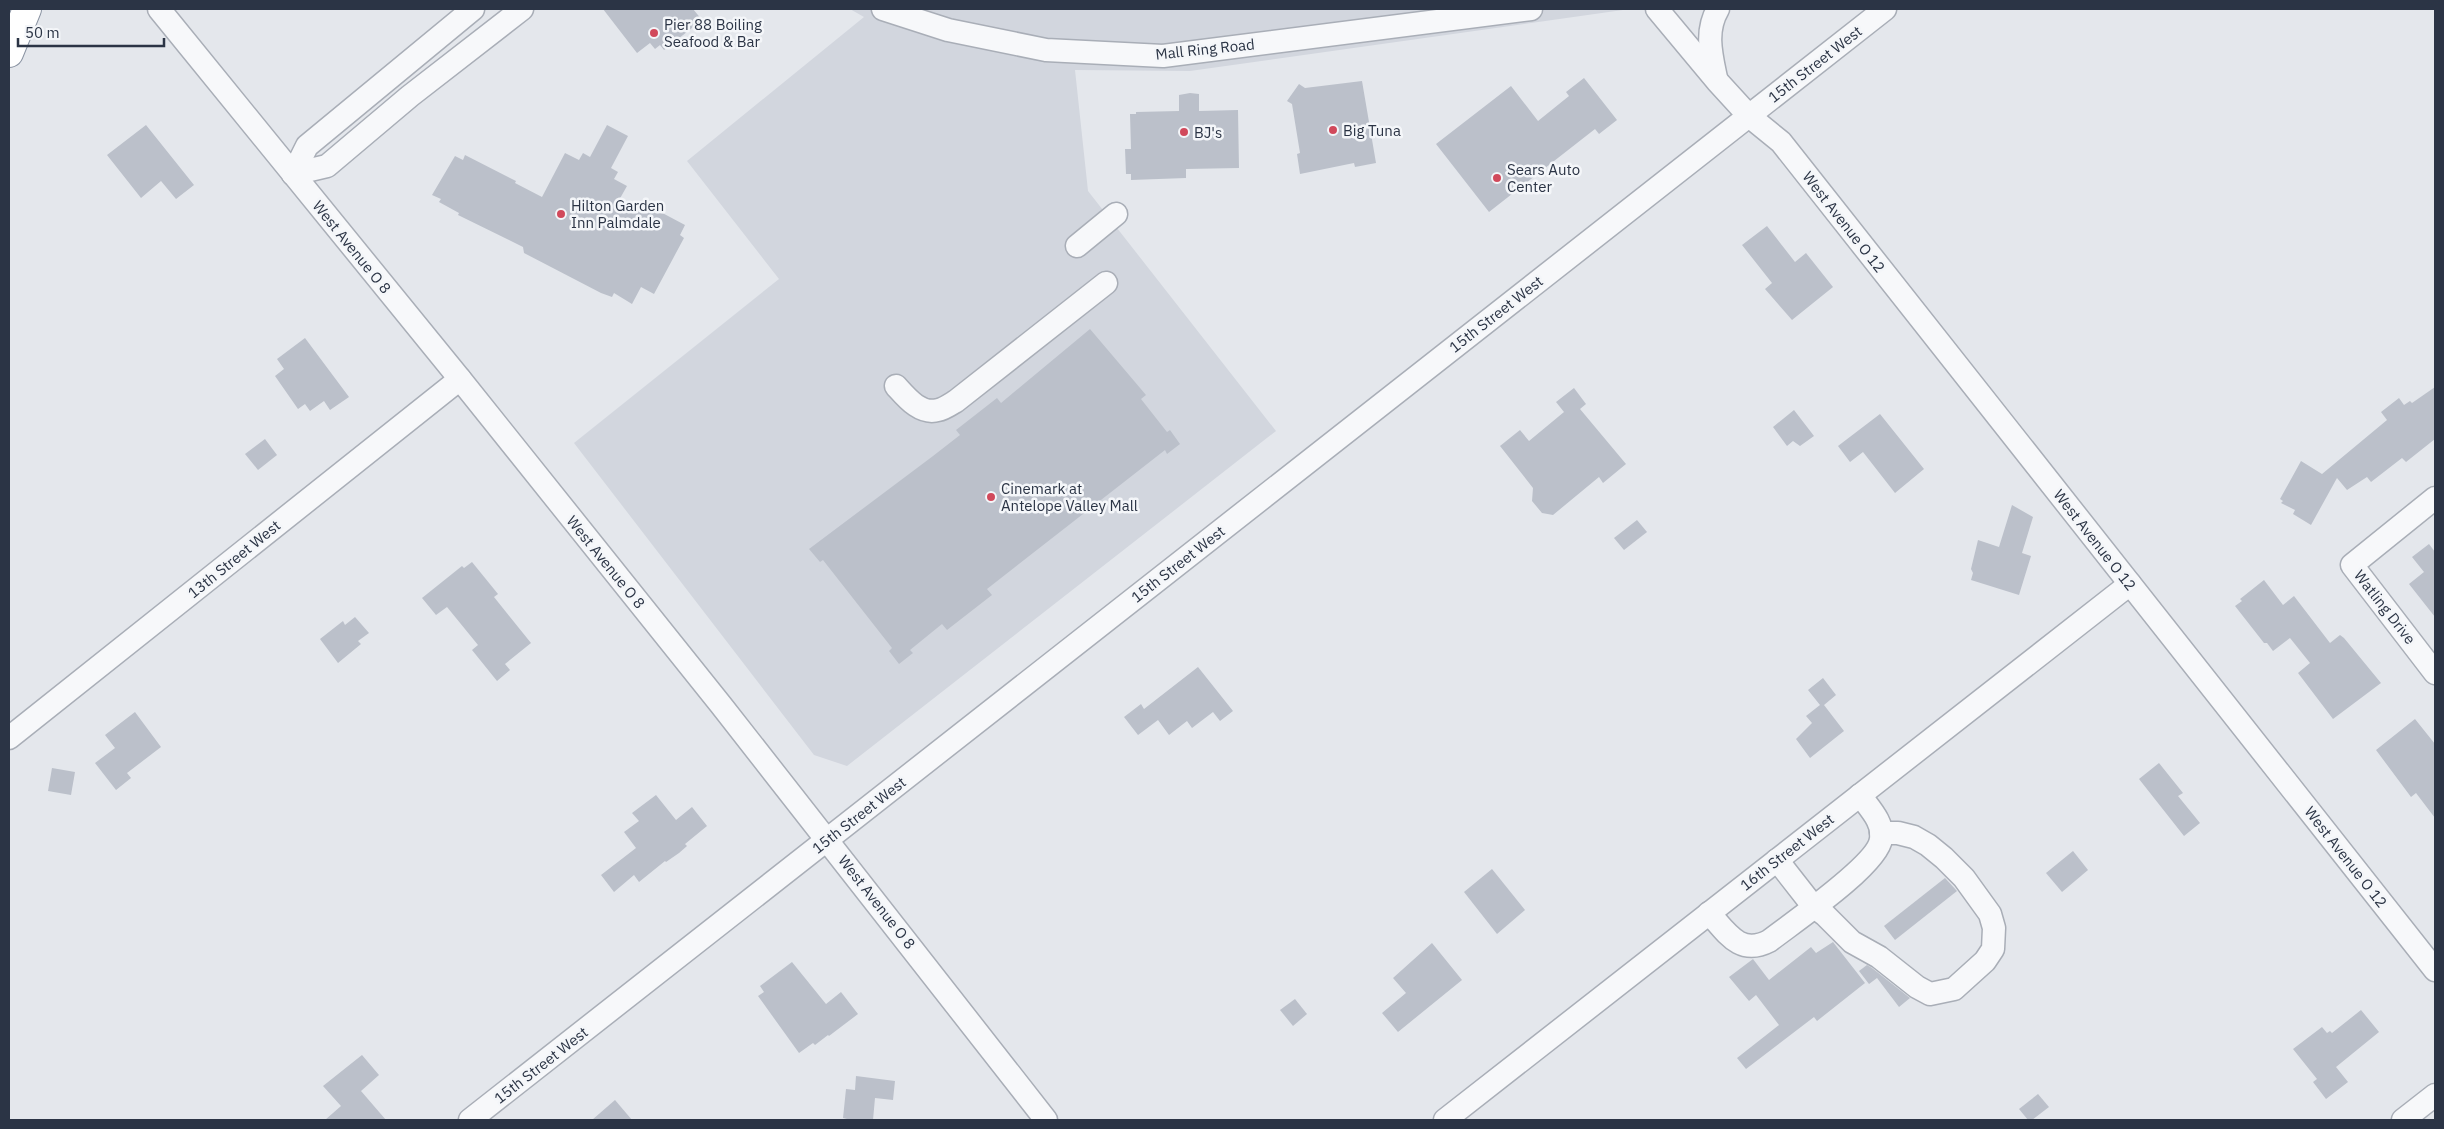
<svg xmlns="http://www.w3.org/2000/svg" width="2444" height="1129" viewBox="0 0 2444 1129" font-family="'IBM Plex Sans',sans-serif">
<style>
.built{fill:#d2d6de}
.building{fill:#bbc0ca}
.lines{fill:none;stroke-linecap:round;stroke-linejoin:round}
.minor-casing{stroke:#a9aeb7;stroke-width:25}
.highway-casing{stroke:#8b94a3;stroke-width:30}
.minor{stroke:#f7f8fa;stroke-width:22}
.highway{stroke:#fff;stroke-width:28}
.poi-dot{fill:#d1495b;stroke:#f4f6f9;stroke-width:2}
.labels{text-anchor:middle;dominant-baseline:central;stroke-width:5;stroke-linejoin:round;paint-order:stroke}
.poi-label{font-size:15px;fill:#2b3445;stroke:#f4f6f9;text-anchor:start}
.street-label{font-size:15px;fill:#2b3445;stroke:#f4f6f9}
</style>
<rect width="100%" height="100%" fill="#e4e7ec"/>
<polygon class="built" points="850,9 1630,9 1190,71 1075,70 1088,191 1276,431 847,766 814,755 574,443 779,279 687,161 864,17"/>
<g class="building">
<polygon points="603,9 693,9 702,20 664,50 660,45 655,49 650,43 637,53"/>
<polygon points="1584,78 1617,120 1599,134 1595,129 1489,212 1436,144 1511,86 1538,121 1569,96 1566,92"/>
<polygon points="1362,81 1376,163 1355,167 1354,163 1300,174 1297,154 1300,153 1292,104 1287,101 1299,84 1305,88"/>
<polygon points="1190,93 1199,94 1199,111 1238,110 1239,168 1186,169 1186,178 1131,180 1131,174 1126,174 1125,149 1131,149 1130,114 1136,114 1136,112 1179,111 1179,95"/>
<polygon points="146,125 194,185 176,199 161,181 141,198 107,155"/>
<polygon points="607,125 628,136 611,168 618,172 614,179 627,186 614,209 653,208 685,225 680,235 684,238 654,294 641,287 632,304 614,293 612,297 601,293 524,253 523,247 458,215 459,213 439,202 441,199 432,195 455,156 463,160 465,155 516,181 515,183 542,197 565,153 579,160 583,153 590,157"/>
<polygon points="1767,226 1795,262 1806,253 1833,287 1792,320 1765,289 1772,283 1742,245"/>
<polygon points="1090,329 1146,395 1141,399 1167,432 1170,430 1180,444 1167,454 1165,450 987,589 992,595 947,630 942,624 910,650 913,653 899,664 889,651 892,648 823,560 820,562 809,549 933,456 960,435 956,430 997,398 1001,403"/>
<polygon points="305,338 349,397 330,410 324,401 310,411 305,404 298,409 275,376 284,369 277,359"/>
<polygon points="2435,387 2435,439 2406,462 2402,458 2371,482 2367,477 2347,490 2337,478 2311,525 2293,514 2295,510 2281,503 2283,501 2280,499 2301,461 2322,474 2387,420 2381,412 2399,398 2404,405 2410,401 2412,403"/>
<polygon points="1574,388 1586,404 1580,409 1626,464 1603,483 1599,477 1553,515 1542,513 1532,501 1533,488 1500,446 1520,430 1529,441 1564,412 1556,402"/>
<polygon points="1794,410 1814,436 1800,446 1793,441 1787,446 1773,427"/>
<polygon points="1880,414 1924,469 1895,493 1863,452 1850,462 1838,446"/>
<polygon points="265,439 277,455 258,470 245,454"/>
<polygon points="2012,505 2033,517 2022,553 2031,556 2019,595 1971,580 1973,573 1971,569 1978,540 1999,547"/>
<polygon points="1637,520 1647,532 1624,550 1614,538"/>
<polygon points="2429,544 2435,552 2435,617 2409,584 2424,572 2412,557"/>
<polygon points="472,562 498,594 494,597 531,643 505,664 510,670 497,681 472,650 478,645 447,607 436,615 422,598 462,566 464,568"/>
<polygon points="2264,580 2283,605 2294,596 2330,643 2340,635 2344,638 2381,683 2333,719 2298,673 2310,663 2290,638 2273,651 2267,643 2264,643 2235,606 2242,601 2240,599"/>
<polygon points="355,617 369,633 358,641 361,644 338,663 320,639 343,621 345,625"/>
<polygon points="1198,667 1233,711 1220,721 1213,712 1192,728 1187,721 1169,735 1158,720 1138,735 1124,717 1141,704 1144,709"/>
<polygon points="1823,678 1836,695 1824,705 1844,731 1810,758 1796,739 1812,723 1806,716 1820,705 1808,690"/>
<polygon points="135,712 161,747 127,773 131,778 116,790 95,763 115,748 105,735"/>
<polygon points="2415,719 2435,744 2435,818 2416,793 2411,797 2376,750"/>
<polygon points="2159,763 2183,793 2178,796 2200,823 2184,836 2139,779"/>
<polygon points="52,768 75,772 71,795 48,791"/>
<polygon points="656,795 676,820 692,807 707,826 685,844 687,846 679,853 666,862 665,861 639,882 634,875 614,892 601,875 636,848 624,832 639,821 632,813"/>
<polygon points="2073,851 2088,870 2062,892 2046,873"/>
<polygon points="1492,869 1525,910 1497,934 1464,892"/>
<polygon points="1945,878 1957,891 1895,940 1884,926"/>
<polygon points="1833,942 1865,983 1817,1021 1814,1017 1746,1069 1737,1058 1779,1025 1756,995 1749,1001 1729,977 1753,959 1769,980 1811,947 1816,953"/>
<polygon points="1432,943 1462,980 1398,1032 1382,1013 1406,993 1393,978"/>
<polygon points="792,962 826,1004 841,992 858,1014 829,1036 828,1035 815,1045 813,1043 799,1053 758,996 764,992 760,986"/>
<polygon points="1867,965 1872,968 1910,998 1899,1007 1877,978 1869,984 1859,971"/>
<polygon points="1295,999 1307,1014 1293,1026 1280,1010"/>
<polygon points="2361,1010 2379,1032 2336,1067 2348,1082 2326,1099 2313,1082 2317,1079 2293,1049 2322,1027 2327,1033 2330,1031 2332,1033"/>
<polygon points="362,1055 379,1075 361,1091 386,1120 325,1120 341,1106 323,1086"/>
<polygon points="856,1076 895,1081 893,1100 875,1098 873,1120 851,1120 843,1118 846,1089 855,1090"/>
<polygon points="2038,1094 2049,1107 2032,1120 2028,1120 2019,1109"/>
<polygon points="615,1100 632,1120 592,1120"/>
</g>
<g class="lines">
<g class="minor-casing">
<g id="minor">
<polyline points="159,9 460,379 721,705 1046,1120"/>
<polyline points="883,9 948,30 1046,50 1163,56 1531,9"/>
<polyline points="1657,9 1717,81 1749,116 1781,142 2435,970"/>
<path d="M1716,78C1711,54 1705,31 1718,9"/>
<polyline points="293,174 327,166 410,96 522,9"/>
<polyline points="293,174 307,146 473,9"/>
<polyline points="1077,246 1116,214"/>
<path d="M896,386C906,397 920,415 938,410C944,409 951,404 956,401L1106,283"/>
<polyline points="2435,498 2352,565 2435,673"/>
<polyline points="9,738 460,379"/>
<polyline points="1777,860 1813,906 1825,915 1852,942 1879,957 1917,987 1930,994 1954,989 1985,961 1993,949 1994,928 1990,914 1964,878 1944,858 1928,845 1914,837 1898,833 1881,833"/>
<path d="M1709,913C1727,933 1740,956 1769,941C1792,923 1878,865 1881,839C1884,822 1869,808 1860,795"/>
<polyline points="470,1120 1885,9"/>
<polyline points="1445,1120 2130,584"/>
<polyline points="2403,1120 2435,1095"/>
</g>
</g>
<g class="highway-casing">
<polyline id="highway" points="9,53 27,9"/>
</g>
<use href="#minor" class="minor"/>
<use href="#highway" class="highway"/>
</g>
<g class="poi-dot">
<circle cx="654" cy="33" r="5"/>
<circle cx="1333" cy="130" r="5"/>
<circle cx="1184" cy="132" r="5"/>
<circle cx="1497" cy="178" r="5"/>
<circle cx="561" cy="214" r="5"/>
<circle cx="991" cy="497" r="5"/>
</g>
<g class="labels">
<g class="poi-label">
<text x="664" y="24">Pier 88 Boiling<tspan x="664" dy="17">Seafood &amp; Bar</tspan></text>
<text x="1343" y="130">Big Tuna</text>
<text x="1194" y="132">BJ's</text>
<text x="1507" y="169">Sears Auto<tspan x="1507" dy="17">Center</tspan></text>
<text x="571" y="205">Hilton Garden<tspan x="571" dy="17">Inn Palmdale</tspan></text>
<text x="1001" y="488">Cinemark at<tspan x="1001" dy="17">Antelope Valley Mall</tspan></text>
</g>
<g class="street-label">
<text transform="translate(1205 49) rotate(-6)">Mall Ring Road</text>
<text transform="translate(1815 64) rotate(-38)">15th Street West</text>
<text transform="translate(1844 222) rotate(52)">West Avenue O 12</text>
<text transform="translate(352 247) rotate(51)">West Avenue O 8</text>
<text transform="translate(1496 314) rotate(-38)">15th Street West</text>
<text transform="translate(2095 540) rotate(52)">West Avenue O 12</text>
<text transform="translate(234 559) rotate(-39)">13th Street West</text>
<text transform="translate(606 562) rotate(51)">West Avenue O 8</text>
<text transform="translate(1178 564) rotate(-38)">15th Street West</text>
<text transform="translate(2385 607) rotate(52)">Watling Drive</text>
<text transform="translate(859 815) rotate(-38)">15th Street West</text>
<text transform="translate(1787 852) rotate(-38)">16th Street West</text>
<text transform="translate(2346 857) rotate(52)">West Avenue O 12</text>
<text transform="translate(877 902) rotate(52)">West Avenue O 8</text>
<text transform="translate(541 1065) rotate(-38)">15th Street West</text>
</g>
</g>
<rect width="2444" height="1129" fill="none" stroke="#2b3445" stroke-width="20"/>
<path d="M18 38v8h146v-8" fill="none" stroke="#2b3445" stroke-width="2.5"/>
<text x="25" y="38" font-size="15" fill="#2b3445" stroke="#f4f6f9" stroke-width="4" paint-order="stroke">50 m</text>
</svg>
